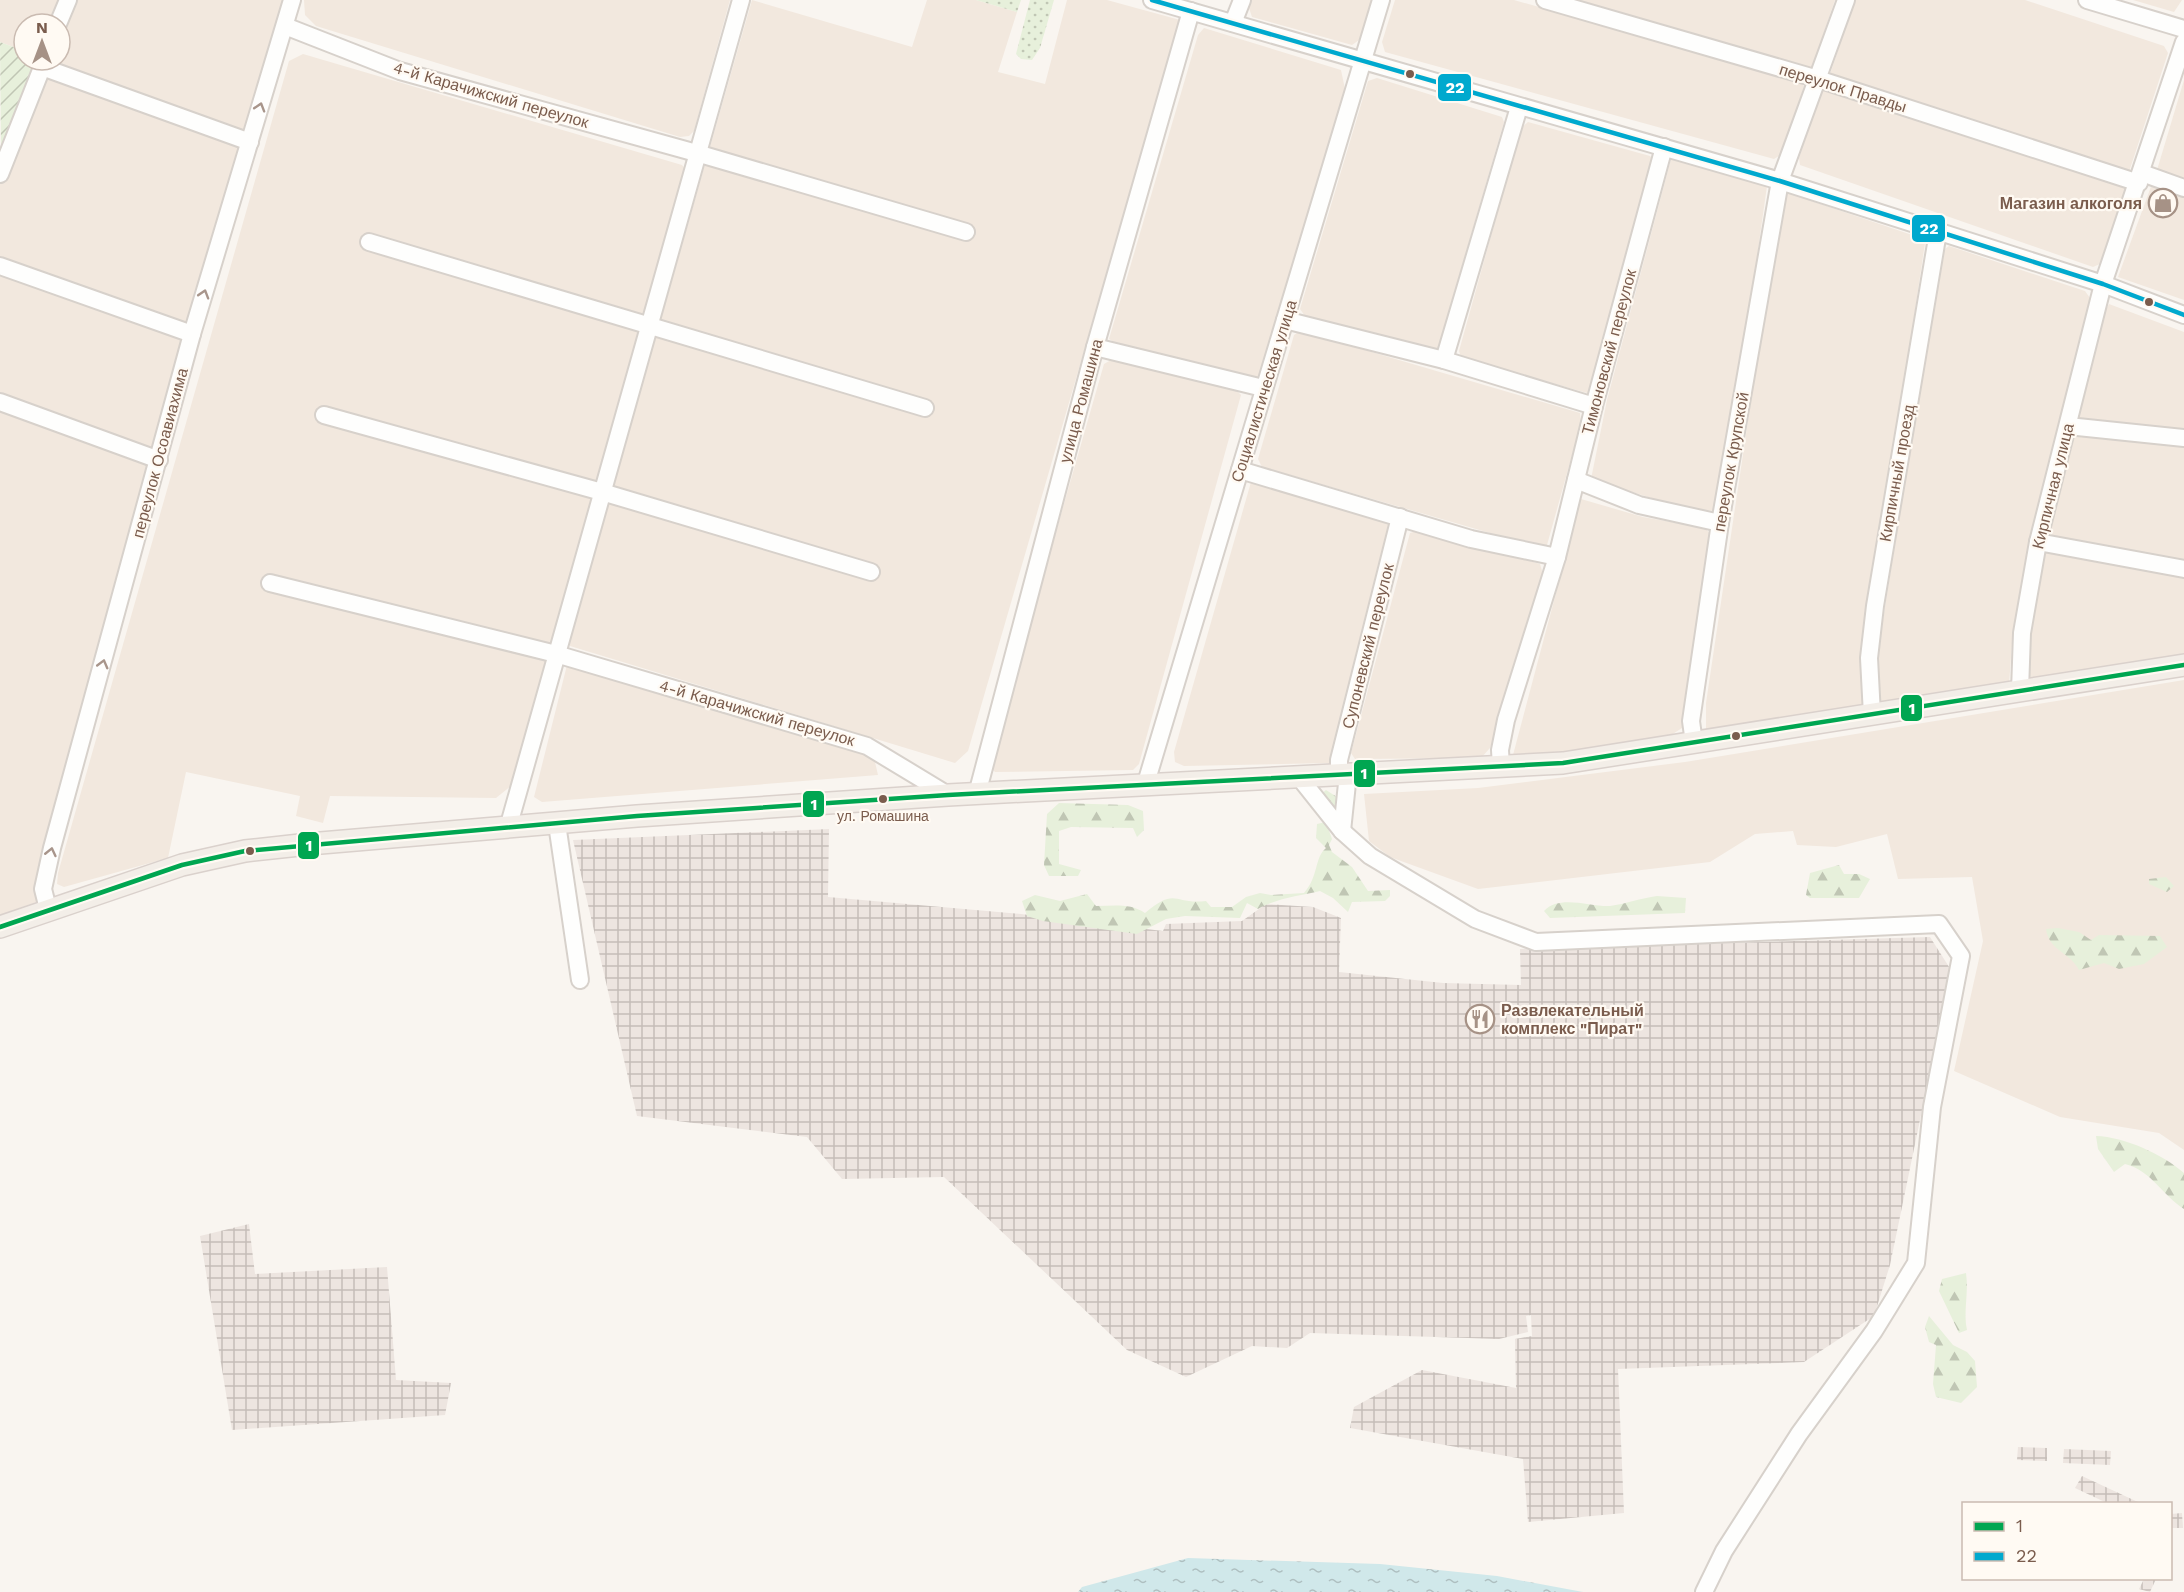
<svg xmlns="http://www.w3.org/2000/svg" width="2184" height="1592" viewBox="0 0 2184 1592" font-family="'Work Sans',sans-serif">
<style>
.residential{fill:#f2e8de}
.industrial{fill:url(#industrial-grid)}
.grass{fill:url(#grass-dots)}
.forest{fill:url(#forest-firs)}
.garden{fill:url(#garden-furrows)}
.water{fill:url(#water-ripples)}
.lines{fill:none;stroke-linecap:round;stroke-linejoin:round}
.minor-casing{stroke:#d7d1cb;stroke-width:20}
.major-casing{stroke:#dad1cc;stroke-width:24}
.minor{stroke:#fefefd;stroke-width:16}
.major{stroke:#f3eee8;stroke-width:21}
.bus-1-casing{stroke:#fffaf3;stroke-width:9}
.bus-2-casing{stroke:#fffaf3;stroke-width:9}
.bus-1{stroke:#00a651;stroke-width:4.5}
.bus-2{stroke:#00a9ce;stroke-width:4.5}
.oneway{stroke:#a8958b}
.bus-dot{fill:#7a5c4d;stroke:#fffaf3;stroke-width:2}
.labels{text-anchor:middle;dominant-baseline:central;stroke-width:4.5;stroke-linejoin:round;paint-order:stroke}
.bus-label{font-size:14px;fill:#7a5c4d;stroke:#fffaf3}
.street-label{font-size:16px;fill:#7a5c4d;stroke:#fffaf3}
.poi-label{font-size:16px;font-weight:bold;fill:#7a5c4d;stroke:#fffaf3;text-anchor:end}
.line-badge{stroke:#fffaf3;stroke-width:2}
.badge-label{font-size:16px;text-anchor:middle;font-weight:bold;fill:#fff}
</style>
<defs>
<pattern id="industrial-grid" width="8" height="8" patternUnits="userSpaceOnUse" patternTransform="scale(1.5)"><rect width="8" height="8" fill="#ede5e0"/><path d="M0 4h8M4 0v8" fill="none" stroke="#c5bdb8"/></pattern>
<pattern id="grass-dots" width="8" height="8" patternUnits="userSpaceOnUse" patternTransform="scale(1.5)"><rect width="8" height="8" fill="#e7f0db"/><path d="M2 2h.1M6 6h.1" fill="none" stroke="#c0c6b4" stroke-width="1.8" stroke-linecap="round"/></pattern>
<pattern id="forest-firs" width="22" height="20" patternUnits="userSpaceOnUse" patternTransform="scale(1.5)"><rect width="22" height="20" fill="#e7f0db"/><path d="M5 1l3.5 6h-7zM16 11l3.5 6h-7z" fill="#c0c6b4"/></pattern>
<pattern id="garden-furrows" width="10" height="10" patternUnits="userSpaceOnUse" patternTransform="scale(1.5)"><rect width="10" height="10" fill="#e7f0db"/><path d="M-1 1l2-2M0 10L10 0M9 11l2-2" fill="none" stroke="#c0c6b4"/></pattern>
<pattern id="water-ripples" width="26" height="14" patternUnits="userSpaceOnUse" patternTransform="scale(1.5)"><rect width="26" height="14" fill="#d0e8ea"/><path d="M2 4q2-2 4 0t4 0M15 11q2-2 4 0t4 0" fill="none" stroke="#aebfc0"/></pattern>
</defs>
<rect width="100%" height="100%" fill="#f9f5f0"/>
<g class="residential">
<polygon points="0,0 286,0 189,327 0,262 0,150 38,60 60,60 60,24 24,24 24,51 0,42"/>
<polygon points="304,0 730,0 694,131 689,136 680,137 316,26 305,15"/>
<polygon points="752,0 912,47 927,0 976,0 1017,12 998,72 1045,84 1067,0 1107,0 1180,20 968,751 955,763 570,646 570,637"/>
<polygon points="1251,0 1375,0 1362,38 1352,45 1252,17 1249,8"/>
<polygon points="1395,0 1514,0 1798,80 1804,86 1782,154 1774,159 1385,52 1382,42"/>
<polygon points="1557,0 1835,0 1812,68 1803,71"/>
<polygon points="1855,0 2025,0 2164,46 2168,53 2128,175 1829,77"/>
<polygon points="2133,0 2182,0 2174,12"/>
<polygon points="1204,28 1341,70 1345,89 1262,370 1257,378 1117,344 1109,339 1198,35"/>
<polygon points="303,54 682,165 686,170 511,786 496,798 330,796 323,823 296,816 300,796 186,772 168,858 64,887 57,884 58,873 289,61"/>
<polygon points="1377,78 1502,117 1504,122 1438,348 1432,352 1305,316 1300,309 1368,81"/>
<polygon points="2184,80 2184,300 2118,277 2157,170"/>
<polygon points="1822,88 2123,185 2126,188 2100,264 2093,267 1800,165 1799,158"/>
<polygon points="1528,122 1650,156 1655,161 1591,391 1587,393 1461,357 1459,351 1521,128"/>
<polygon points="1671,159 1767,186 1722,505 1714,511 1683,508 1591,479 1607,400"/>
<polygon points="1788,193 1921,238 1925,243 1866,640 1865,707 1706,733 1706,703 1781,199"/>
<polygon points="1949,246 2085,291 2090,298 2031,538 2012,643 2009,685 1881,703 1875,669 1942,251"/>
<polygon points="0,273 186,336 39,901 0,915"/>
<polygon points="2109,304 2184,332 2184,657 2032,682 2025,676 2043,549 2101,318"/>
<polygon points="1300,331 1580,413 1581,423 1547,545 1535,546 1262,467 1258,459 1294,335"/>
<polygon points="1111,360 1236,390 1241,395 1139,764 1133,770 995,772 989,766 1104,364"/>
<polygon points="1251,482 1389,522 1390,533 1335,754 1329,763 1184,766 1175,762 1174,752"/>
<polygon points="1581,499 1643,517 1705,528 1712,536 1682,728 1662,741 1574,756 1513,755"/>
<polygon points="1423,529 1540,564 1543,574 1513,677 1490,748 1481,758 1355,759 1351,753 1410,533"/>
<polygon points="567,665 859,749 875,762 878,775 542,802 534,797"/>
<polygon points="2184,680 2184,1150 2159,1133 2060,1117 1954,1071 1983,941 1972,877 1898,879 1887,834 1836,847 1797,845 1793,831 1755,834 1710,862 1478,889 1390,857 1369,841 1364,794 1478,788 1685,762"/>
</g>
<g class="industrial">
<polygon points="829,829 828,897 1021,914 1163,931 1166,924 1242,921 1266,904 1313,907 1341,918 1339,972 1443,983 1521,985 1520,949 1930,937 1951,970 1890,1265 1874,1316 1804,1362 1618,1369 1624,1513 1528,1522 1523,1459 1350,1428 1354,1407 1422,1370 1516,1388 1515,1339 1532,1336 1531,1315 1526,1316 1528,1332 1499,1339 1310,1333 1287,1348 1252,1346 1186,1377 1127,1350 944,1177 842,1179 807,1137 637,1116 573,840"/>
<polygon points="249,1224 255,1274 387,1267 396,1380 451,1383 445,1415 232,1430 200,1236"/>
<polygon points="2018,1447 2047,1448 2047,1461 2017,1460"/>
<polygon points="2064,1449 2111,1451 2110,1465 2063,1463"/>
<polygon points="2082,1476 2140,1503 2107,1503 2075,1488"/>
<polygon points="2182,1513 2183,1528 2171,1528 2171,1514"/>
<polygon points="2144,1579 2156,1579 2150,1592 2139,1589"/>
</g>
<g class="grass">
<polygon points="976,0 1021,0 1017,12"/>
<polygon points="1030,0 1054,0 1040,48 1032,60 1021,59 1016,54"/>
<polygon points="1326,790 1337,797 1336,808 1329,807 1321,794"/>
</g>
<g class="forest">
<polygon points="1059,803 1128,805 1143,811 1144,830 1137,837 1133,828 1071,827 1059,831 1059,864 1081,870 1078,876 1049,876 1044,865 1047,814"/>
<path d="M1326,822L1332,839L1329,845L1332,852L1352,867L1368,891L1390,890V896L1385,901L1352,902L1348,912L1333,898L1320,891C1299,896 1277,898 1258,909L1247,903L1240,918L1185,916L1166,919L1137,934L1043,921L1027,916L1022,901L1035,895L1060,901L1087,894L1096,906C1114,906 1130,903 1145,913C1177,886 1173,905 1206,901L1211,907H1232L1246,897L1260,893L1271,895L1304,893C1319,876 1314,858 1326,848L1316,838L1317,824Z"/>
<polygon points="1839,865 1844,874 1859,874 1870,879 1859,898 1810,898 1806,895 1810,873"/>
<polygon points="2166,877 2174,886 2167,892 2149,884 2149,879"/>
<path d="M1657,896L1686,898L1685,913L1550,918L1544,911C1559,894 1591,907 1610,906C1625,904 1641,898 1657,896Z"/>
<path d="M2058,928L2079,932L2091,940L2099,935L2160,936L2167,947L2144,964L2119,969L2104,963L2079,970C2070,952 2049,951 2046,929Z"/>
<path d="M2096,1136C2125,1137 2162,1154 2184,1173V1209C2162,1195 2152,1171 2125,1164L2114,1172L2098,1149Z"/>
<path d="M1966,1273C1969,1293 1963,1312 1967,1330L1959,1333L1939,1291L1942,1279Z"/>
<polygon points="1929,1316 1953,1345 1967,1352 1975,1361 1977,1387 1961,1403 1936,1397 1933,1384 1936,1345 1929,1342 1925,1327"/>
</g>
<polygon class="garden" points="0,42 24,51 24,60 38,60 1,150"/>
<polygon class="water" points="1188,1558 1380,1564 1497,1576 1583,1592 1078,1592 1082,1587"/>
<g class="lines">
<g class="minor-casing">
<g id="minor">
<polyline points="1152,0 1780,181 2103,284 2184,315"/>
<polyline points="1545,0 1818,79 2139,183"/>
<polyline points="2087,0 2184,29"/>
<polyline points="1233,23 1242,0"/>
<polyline points="58,24 68,0"/>
<polyline points="285,26 400,71 700,154 966,232"/>
<polyline points="42,67 250,142"/>
<polyline points="2142,173 2184,188"/>
<polyline points="0,174 45,60"/>
<polyline points="369,242 925,408"/>
<polyline points="0,266 192,334"/>
<polyline points="1285,320 1444,360 1594,406"/>
<polyline points="1095,347 1263,388"/>
<polyline points="1444,360 1519,107"/>
<polyline points="0,402 159,460"/>
<polyline points="324,415 602,492 871,572"/>
<polyline points="2068,426 2184,438"/>
<polyline points="1240,470 1471,539 1557,557"/>
<polyline points="1576,480 1639,505 1720,523"/>
<polyline points="2038,542 2184,569"/>
<polyline points="270,583 556,654 867,746 948,795"/>
<polyline points="2020,691 2022,633 2038,542 2103,284 2184,42"/>
<polyline points="1872,715 1869,658 1875,606 1938,232"/>
<polyline points="1694,743 1691,721 1720,523 1780,181 1846,0"/>
<polyline points="1501,767 1500,750 1506,720 1557,557 1594,406 1664,147"/>
<polyline points="1339,776 1339,760 1400,517"/>
<polyline points="1299,777 1342,831 1370,856 1475,919 1536,942 1939,924 1961,956 1932,1107 1916,1263 1874,1331 1799,1434 1724,1551 1704,1592"/>
<polyline points="1146,783 1381,0"/>
<polyline points="977,794 1095,347 1191,11"/>
<polyline points="557,824 580,980"/>
<polyline points="508,828 741,0"/>
<polyline points="1342,831 1348,774"/>
<polyline points="48,909 43,889 52,848 192,334 292,0"/>
</g>
</g>
<g class="major-casing">
<polyline id="major" points="0,927 182,865 245,851 309,844 637,816 948,795 1563,763 2184,665"/>
</g>
<use href="#minor" class="minor"/>
<use href="#major" class="major"/>
<g class="bus-1-casing">
<polyline id="bus-1" points="0,927 182,865 245,851 637,816 948,795 1563,763 2184,665"/>
</g>
<g class="bus-2-casing">
<polyline id="bus-2" points="1152,0 1780,181 2103,284 2184,315"/>
</g>
<use href="#bus-1" class="bus-1"/>
<use href="#bus-2" class="bus-2"/>
</g>
<defs><path id="oneway-chevron" d="M-2-3.5L2.5 0L-2 3.5" fill="none" stroke-width="1.6" stroke-linecap="round" stroke-linejoin="round" transform="scale(1.5)"/></defs>
<g class="oneway">
<use href="#oneway-chevron" transform="translate(260 107) rotate(-73)"/>
<use href="#oneway-chevron" transform="translate(204 294) rotate(-73)"/>
<use href="#oneway-chevron" transform="translate(103 664) rotate(-75)"/>
<use href="#oneway-chevron" transform="translate(51 852) rotate(-77)"/>
</g>
<defs>
<g id="shop-ring" transform="scale(1.5)"><circle r="9.5" fill="#fffaf3" stroke="#a69286" stroke-width="1.5"/><path d="M-5-2.5h2.3a2.7 3.5 0 0 1 5.4 0H5L5.5 6h-11ZM-1.5-2.5h3a1.5 2.3 0 0 0-3 0Z" fill="#a69286"/></g>
<g id="restaurant-ring" transform="scale(1.5)"><circle r="9.5" fill="#fffaf3" stroke="#a69286" stroke-width="1.5"/><path d="M-5-6h1v4h1v-4h1v4h1v-4h1v5L-1.5 .5V6h-2V.5L-5-1ZM5-6V6H3V1.5H1.5Q1.5-4 5-6Z" fill="#a69286"/></g>
</defs>
<g fill-rule="evenodd">
<use href="#shop-ring" x="2163" y="203"/>
<use href="#restaurant-ring" x="1480" y="1019"/>
</g>
<g class="bus-dot">
<circle cx="1410" cy="74" r="5"/>
<circle cx="2149" cy="302" r="5"/>
<circle cx="1736" cy="736" r="5"/>
<circle cx="883" cy="799" r="5"/>
<circle cx="250" cy="851" r="5"/>
</g>
<g class="labels">
<g class="bus-label">
<text x="883" y="816">ул. Ромашина</text>
</g>
<g class="street-label">
<text transform="translate(1843 88) rotate(17)">переулок Правды</text>
<text transform="translate(491 95) rotate(16)">4-й Карачижский переулок</text>
<text transform="translate(1609 352) rotate(-75)">Тимоновский переулок</text>
<text transform="translate(1264 391) rotate(-73)">Социалистическая улица</text>
<text transform="translate(1081 401) rotate(-75)">улица Ромашина</text>
<text transform="translate(160 453) rotate(-75)">переулок Осоавиахима</text>
<text transform="translate(1731 462) rotate(-80)">переулок Крупской</text>
<text transform="translate(1897 473) rotate(-80)">Кирпичный проезд</text>
<text transform="translate(2053 486) rotate(-76)">Кирпичная улица</text>
<text transform="translate(1368 646) rotate(-76)">Супоневский переулок</text>
<text transform="translate(757 713) rotate(16)">4-й Карачижский переулок</text>
</g>
<g class="poi-label">
<text x="2142" y="203">Магазин алкоголя</text>
<text x="1501" y="1010" text-anchor="start">Развлекательный<tspan x="1501" dy="18">комплекс "Пират"</tspan></text>
</g>
</g>
<g class="line-badge">
<rect x="1437" y="73" width="35" height="29" rx="6" fill="#00a9ce"/>
<rect x="1911" y="214" width="35" height="29" rx="6" fill="#00a9ce"/>
<rect x="1900" y="694" width="23" height="28" rx="6" fill="#00a651"/>
<rect x="1353" y="759" width="23" height="29" rx="6" fill="#00a651"/>
<rect x="802" y="790" width="23" height="28" rx="6" fill="#00a651"/>
<rect x="297" y="831" width="23" height="29" rx="6" fill="#00a651"/>
</g>
<g class="badge-label">
<text x="1455" y="93">22</text>
<text x="1929" y="234">22</text>
<text x="1912" y="714">1</text>
<text x="1364" y="779">1</text>
<text x="814" y="810">1</text>
<text x="309" y="851">1</text>
</g>
<rect x="1962" y="1502" width="210" height="78" fill="#fffaf3" stroke="#cabbb1" stroke-width="1.5"/>
<rect x="1974" y="1522" width="30" height="9" fill="#00a651" stroke="#cabbb1" stroke-width="1.5"/>
<text x="2016" y="1532" font-size="18" fill="#7a5c4d">1</text>
<rect x="1974" y="1552" width="30" height="9" fill="#00a9ce" stroke="#cabbb1" stroke-width="1.5"/>
<text x="2016" y="1562" font-size="18" fill="#7a5c4d">22</text>
<g transform="translate(42 42)"><circle r="28" fill="#fffaf3" stroke="#cabbb1" stroke-width="1.5"/>
<path d="M0-4.5L10 22L0 15L-10 22Z" fill="#a69286"/>
<text y="-9" font-size="16" font-weight="bold" text-anchor="middle" fill="#7a5c4d">N</text>
</g>
</svg>
